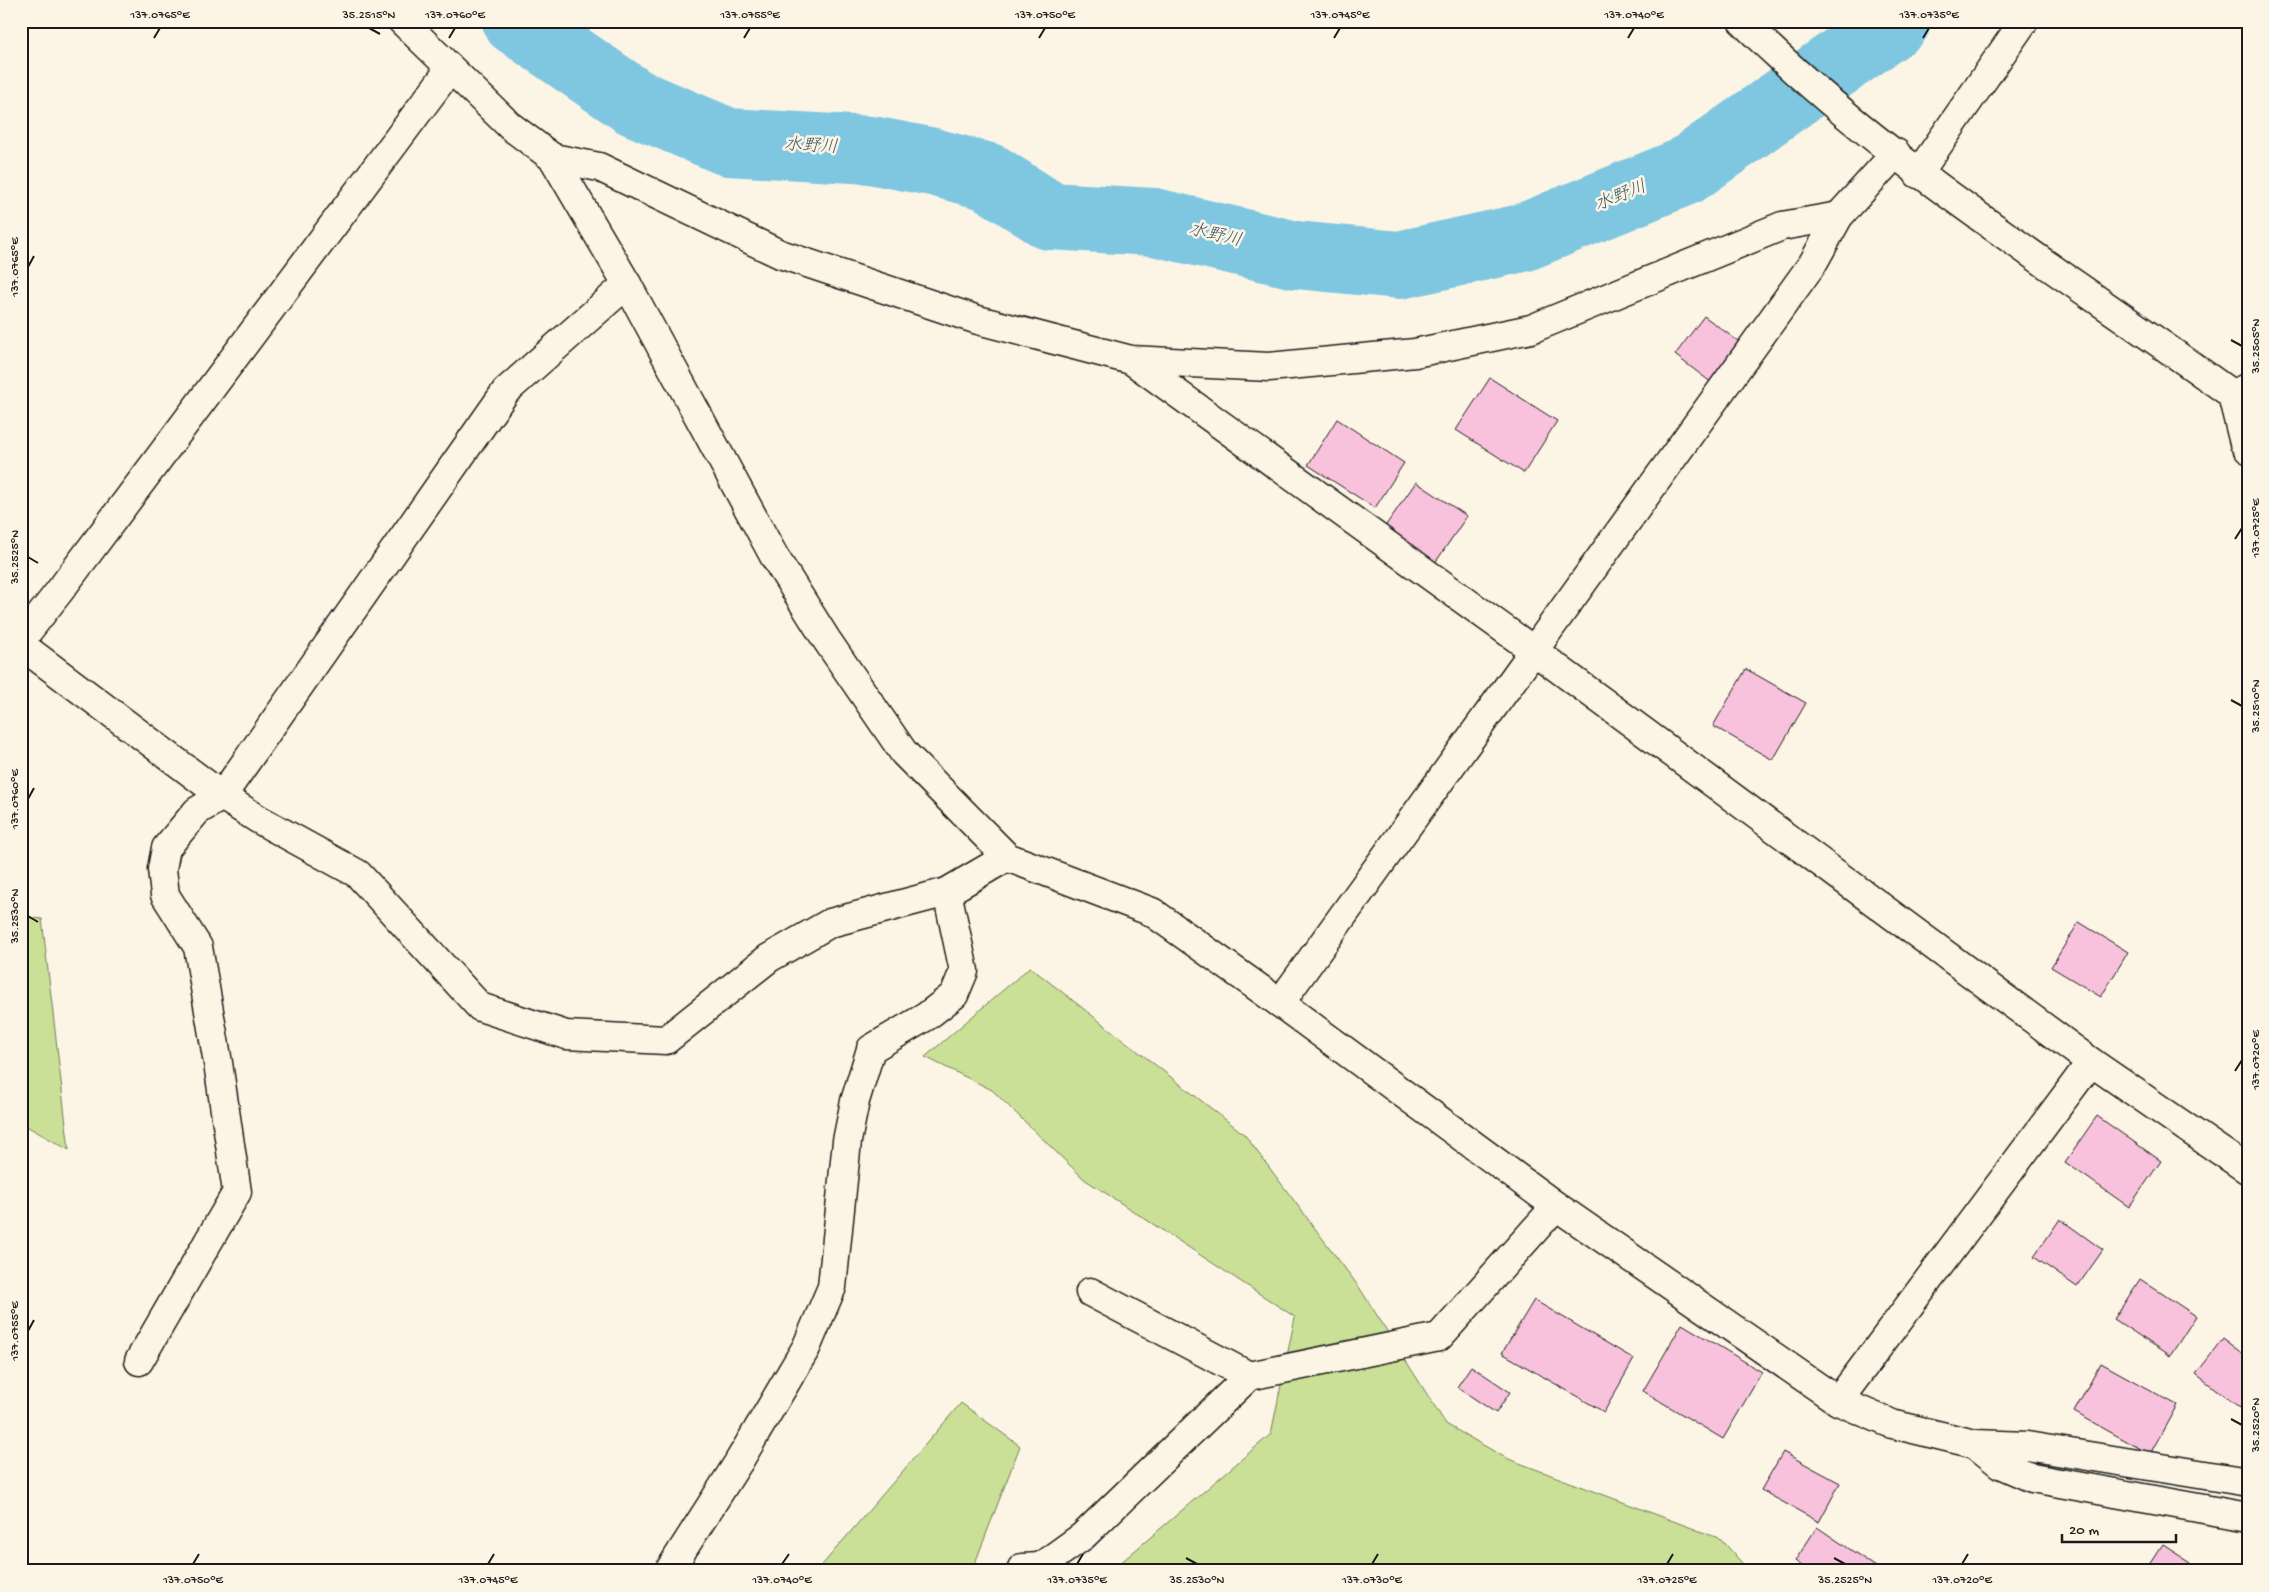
<svg xmlns="http://www.w3.org/2000/svg" width="2269" height="1592" viewBox="0 0 2269 1592" font-family="'Gochi Hand','Klee One',sans-serif">
<style>
.green{fill:#c9e096;stroke:#727e59}
.lines{fill:none;stroke-linecap:round;stroke-linejoin:round}
.river{stroke:#7fc7e0;stroke-width:68}
.building{fill:#f8c2dc;stroke:#1c1c1c}
.street-casing{stroke:#1c1c1c;stroke-width:31}
.secondary-casing{stroke:#1c1c1c;stroke-width:31}
.street{stroke:#fcf5e5;stroke-width:28}
.secondary{stroke:#fcf5e5;stroke-width:28}
.ticks{fill:none;stroke:#1c1c1c;stroke-width:2}
.labels{text-anchor:middle;dominant-baseline:central;stroke-width:5;stroke-linejoin:round;paint-order:stroke}
.water-label{font-size:18px;font-style:italic;fill:#3f5861;stroke:#fcf5e5}
.neatline{fill:none;stroke:#1c1c1c;stroke-width:2}
.ticks-label{font-size:12px;text-anchor:middle;fill:#1c1c1c}
</style>
<rect width="100%" height="100%" fill="#fcf5e5"/>
<filter id="ink" filterUnits="userSpaceOnUse"><feTurbulence type="fractalNoise" baseFrequency=".02" numOctaves="2"/><feDisplacementMap in="SourceGraphic" scale="10" xChannelSelector="R" yChannelSelector="G"/><feConvolveMatrix kernelMatrix="1 2 1 2 8 2 1 2 1" color-interpolation-filters="sRGB"/></filter>
<g filter="url(#ink)">
<g class="green">
<polygon points="21,917 42,919 69,1150 21,1123"/>
<polygon points="1030,967 1244,1134 1359,1287 1446,1424 1506,1458 1721,1539 1749,1571 1111,1571 1271,1434 1295,1317 1084,1179 992,1090 925,1057"/>
<polygon points="961,1403 1020,1446 972,1571 817,1571"/>
</g>
<g class="lines">
<polyline class="river" points="516,21 634,102 728,142 871,150 933,162 989,177 1050,216 1154,222 1296,255 1399,265 1522,238 1686,171 1897,21"/>
</g>
<g class="building">
<polygon points="1704,316 1746,347 1716,386 1675,355"/>
<polygon points="1490,378 1557,421 1524,473 1456,430"/>
<polygon points="1337,419 1404,463 1375,508 1308,465"/>
<polygon points="1416,482 1467,516 1435,563 1384,528"/>
<polygon points="1746,669 1806,703 1773,760 1713,726"/>
<polygon points="2079,922 2128,952 2101,997 2051,967"/>
<polygon points="2097,1116 2161,1161 2129,1207 2065,1162"/>
<polygon points="2060,1219 2103,1250 2077,1287 2034,1257"/>
<polygon points="2140,1279 2196,1316 2170,1356 2114,1319"/>
<polygon points="1534,1300 1634,1359 1604,1412 1502,1353"/>
<polygon points="1682,1324 1762,1372 1723,1439 1643,1391"/>
<polygon points="2223,1339 2248,1358 2248,1414 2196,1374"/>
<polygon points="2101,1363 2177,1405 2150,1454 2074,1412"/>
<polygon points="1471,1366 1510,1392 1496,1413 1457,1387"/>
<polygon points="1783,1452 1840,1483 1819,1522 1761,1490"/>
<polygon points="1817,1527 1882,1571 1809,1571 1795,1561"/>
<polygon points="2163,1545 2191,1563 2186,1571 2146,1571"/>
</g>
<g class="lines">
<g class="street-casing">
<g id="street">
<polyline points="402,21 510,126 553,158 627,284 774,556 826,639 904,753 1007,857 1152,912 1280,1003 1556,1206 1838,1401 1892,1424 1975,1444 2027,1446 2248,1482"/>
<polyline points="553,158 599,167 780,254 978,320 1131,360 1269,367 1415,353 1531,329 1782,226 1839,216"/>
<polyline points="1918,174 2024,21"/>
<polyline points="1131,360 1533,650 2091,1062"/>
<polyline points="2248,387 2232,395 2244,443 2248,449"/>
<polyline points="21,640 58,593 450,69"/>
<polyline points="21,645 222,796 258,819 358,874 480,1007 566,1035 666,1040 769,958 830,923 947,892 1007,857"/>
<polyline points="1280,1003 1813,263 1839,216 1896,153"/>
<polyline points="1090,1292 1249,1376"/>
<polyline points="139,1361 237,1192 218,1063 198,947 165,895 162,869 166,848 197,811 222,796 506,391 627,284"/>
<polyline points="1838,1401 2091,1062 2248,1170"/>
<polyline points="1975,1444 2000,1464 2032,1478 2248,1517"/>
<polyline points="1022,1568 1040,1567 1083,1536 1249,1376 1439,1337 1556,1206"/>
<polyline points="669,1571 738,1463 806,1348 832,1287 847,1141 855,1101 871,1049 927,1016 954,995 964,971 947,892"/>
</g>
</g>
<g class="secondary-casing">
<path id="secondary" d="M1742,21C1893,171 2077,281 2248,406"/>
</g>
<use href="#street" class="street"/>
<use href="#secondary" class="secondary"/>
</g>
</g>
<path class="ticks" d="M369,28L380,34M154,38L160,28M449,38L455,28M744,38L750,28M1039,38L1045,28M1334,38L1340,28M1628,38L1634,28M1923,38L1929,28M28,267L34,256M2231,340L2242,346M2235,539L2242,528M28,557L38,563M2231,700L2242,706M28,799L34,788M28,916L38,922M2235,1071L2242,1060M28,1331L34,1320M2231,1419L2242,1425M1186,1558L1197,1564M1834,1558L1845,1564M193,1564L199,1554M488,1564L494,1554M782,1564L789,1554M1077,1564L1083,1554M1372,1564L1378,1554M1667,1564L1673,1554M1962,1564L1968,1554"/>
<g class="labels">
<g class="water-label">
<text transform="translate(811 147) rotate(3)">水野川</text>
<text transform="translate(1621 197) rotate(-22)">水野川</text>
<text transform="translate(1215 236) rotate(13)">水野川</text>
</g>
</g>
<rect width="2269" height="1592" fill="none" stroke="#fcf5e5" stroke-width="55"/>
<path d="M2062 1534v8h114v-8" fill="none" stroke="#1c1c1c" stroke-width="2.5"/>
<text x="2069" y="1534" font-size="15" fill="#1c1c1c" stroke="#fcf5e5" stroke-width="4" paint-order="stroke">20 m</text>
<rect x="28" y="28" width="2214" height="1536" class="neatline"/>
<g class="ticks-label">
<text x="160" y="18">137.0765°E</text>
<text x="369" y="18">35.2515°N</text>
<text x="455" y="18">137.0760°E</text>
<text x="750" y="18">137.0755°E</text>
<text x="1045" y="18">137.0750°E</text>
<text x="1340" y="18">137.0745°E</text>
<text x="1634" y="18">137.0740°E</text>
<text x="1929" y="18">137.0735°E</text>
<text transform="translate(14 267) rotate(-90)" y="4">137.0765°E</text>
<text transform="translate(2255 346) rotate(-90)" y="4">35.2505°N</text>
<text transform="translate(2255 528) rotate(-90)" y="4">137.0725°E</text>
<text transform="translate(14 557) rotate(-90)" y="4">35.2525°N</text>
<text transform="translate(2255 706) rotate(-90)" y="4">35.2510°N</text>
<text transform="translate(14 799) rotate(-90)" y="4">137.0760°E</text>
<text transform="translate(14 916) rotate(-90)" y="4">35.2530°N</text>
<text transform="translate(2255 1060) rotate(-90)" y="4">137.0720°E</text>
<text transform="translate(14 1331) rotate(-90)" y="4">137.0755°E</text>
<text transform="translate(2255 1425) rotate(-90)" y="4">35.2520°N</text>
<text x="193" y="1583">137.0750°E</text>
<text x="488" y="1583">137.0745°E</text>
<text x="782" y="1583">137.0740°E</text>
<text x="1077" y="1583">137.0735°E</text>
<text x="1197" y="1583">35.2530°N</text>
<text x="1372" y="1583">137.0730°E</text>
<text x="1667" y="1583">137.0725°E</text>
<text x="1845" y="1583">35.2525°N</text>
<text x="1962" y="1583">137.0720°E</text>
</g>
</svg>
